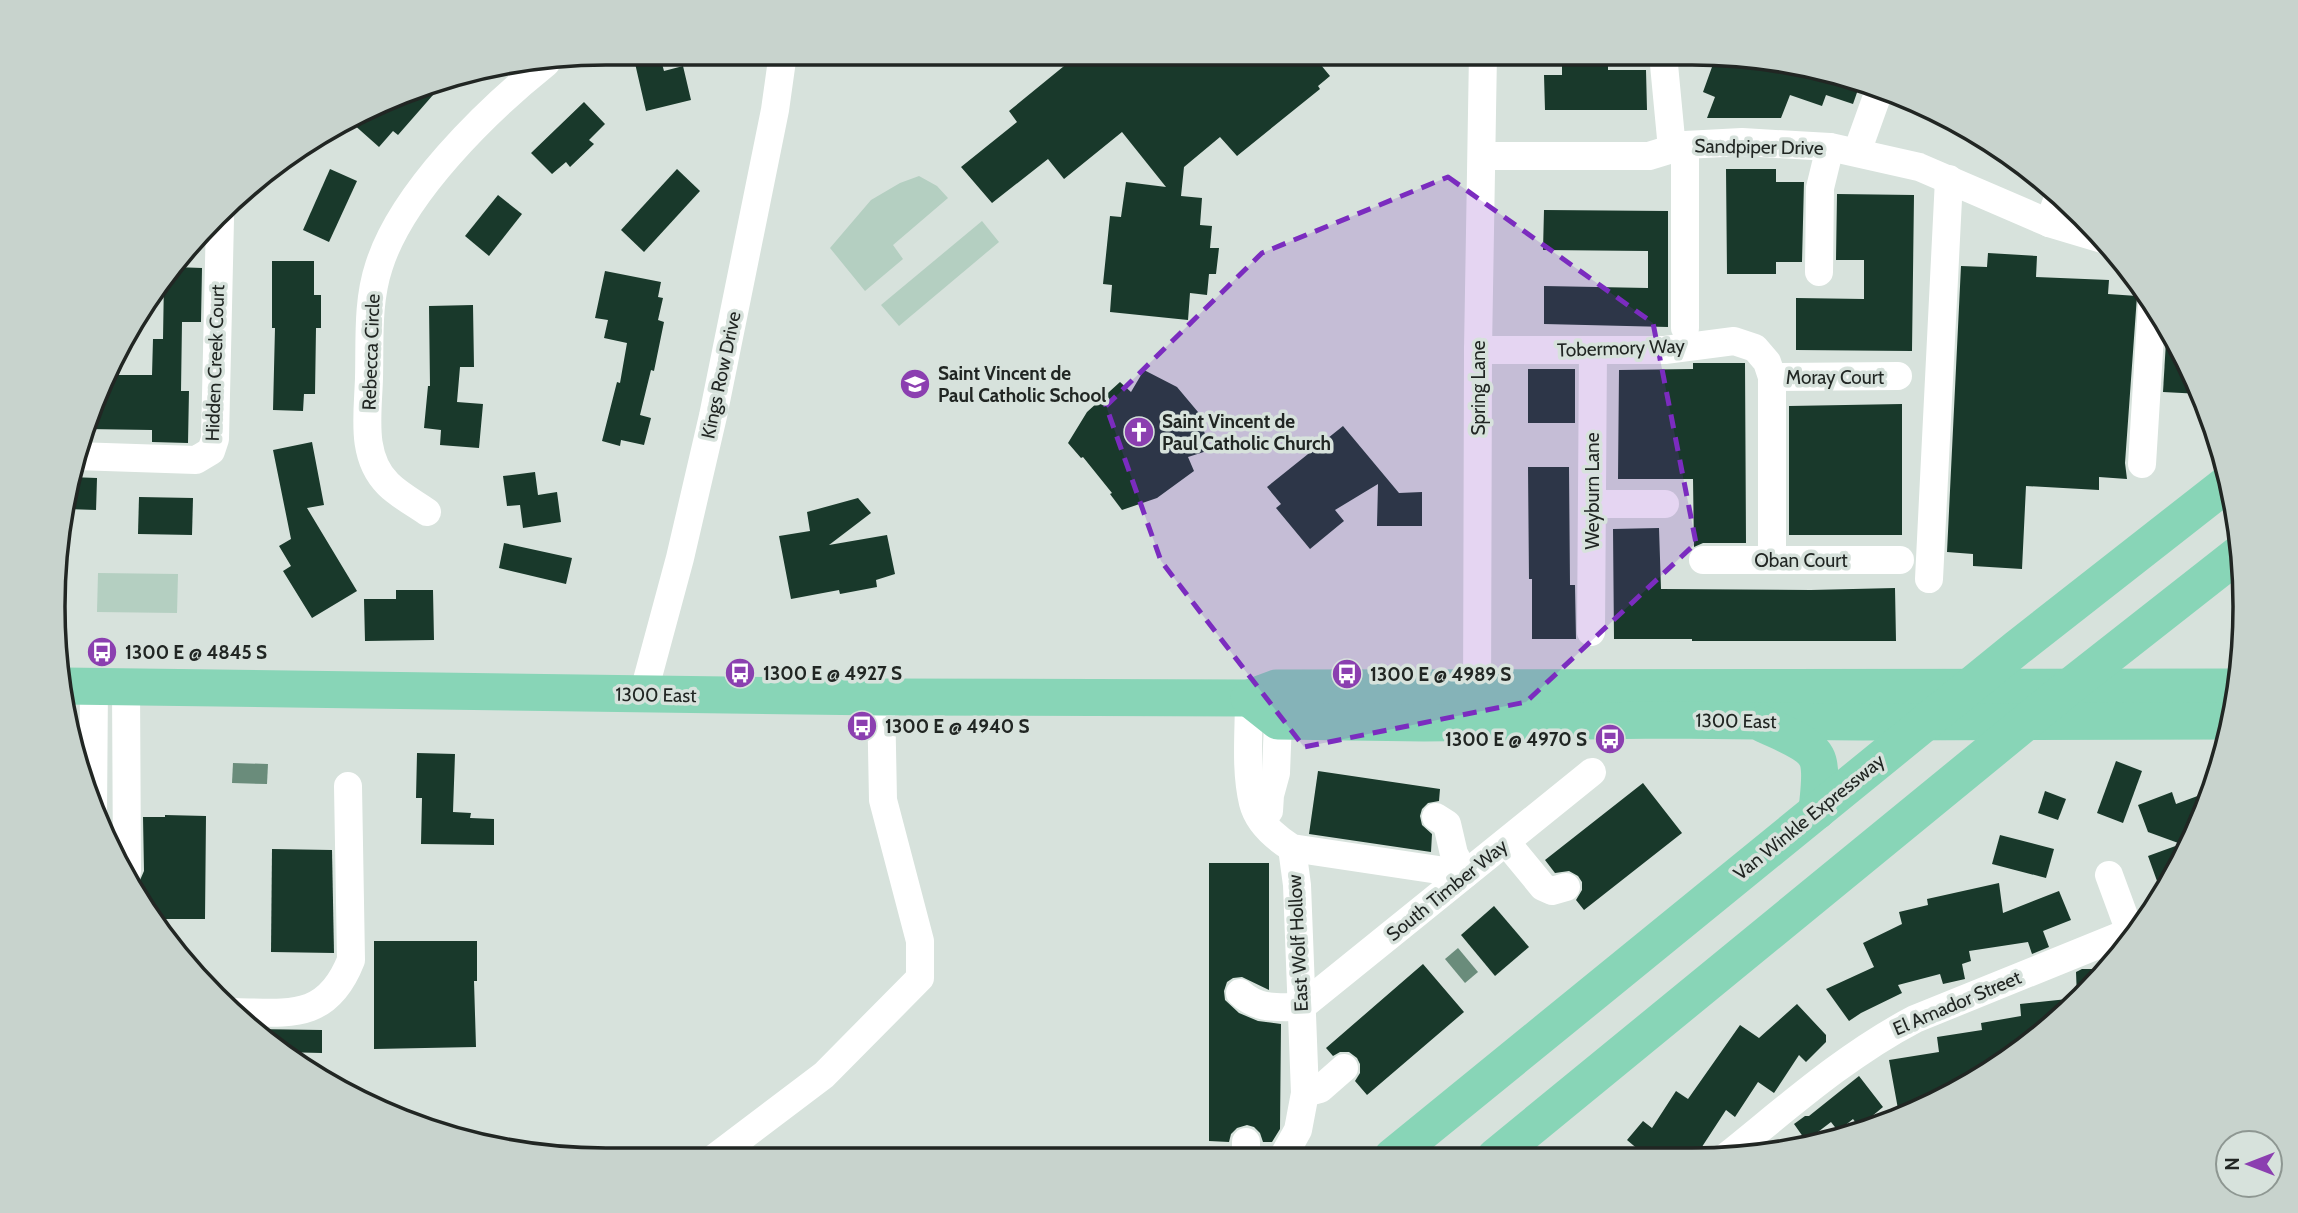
<svg xmlns="http://www.w3.org/2000/svg" width="2298" height="1213" viewBox="0 0 2298 1213" font-family="Cabin,sans-serif">
<style>
.green{fill:#b4cfc1}
.water{fill:#6a8c7b}
.building{fill:#19392b}
.lines{fill:none;stroke-linecap:round;stroke-linejoin:round}
.path{stroke:#8c9590;stroke-width:4.5;stroke-dasharray:5 3.5;stroke-linecap:butt}
.minor{stroke:#fff;stroke-width:28}
.major{stroke:#88d5b7;stroke-width:37}
.marked{fill:#7b2cbf;fill-opacity:0.2;stroke:#7b2cbf;stroke-width:5;stroke-dasharray:14 9;stroke-linejoin:round}
.labels{text-anchor:middle;dominant-baseline:central;stroke-width:7;stroke-linejoin:round;paint-order:stroke}
.street-label{font-size:19px;fill:#212623;stroke:#d7e2dc}
.poi-label{font-size:19px;font-weight:bold;fill:#212623;stroke:#d7e2dc;text-anchor:start}
.rim{fill:none;stroke:#212623;stroke-width:3.5}
</style>
<rect width="100%" height="100%" fill="#d7e2dc"/>
<g class="green">
<polygon points="919,176 937,186 948,198 893,245 903,259 865,291 830,248 871,200 900,183"/>
<polygon points="982,221 999,242 899,326 881,305"/>
<polygon points="98,573 178,574 177,613 97,612"/>
</g>
<g class="water">
<polygon points="233,763 268,764 267,784 232,783"/>
<polygon points="1458,948 1478,972 1465,983 1445,959"/>
</g>
<g class="building">
<polygon points="659,53 664,71 683,66 691,100 646,111 634,59"/>
<polygon points="1080,53 1311,53 1330,76 1318,86 1320,89 1237,156 1220,137 1184,167 1181,196 1202,198 1200,225 1212,226 1210,248 1219,248 1216,274 1209,274 1207,295 1190,293 1188,320 1110,312 1112,285 1103,284 1110,216 1121,217 1126,182 1166,187 1122,132 1064,179 1048,159 992,203 961,167 1017,122 1009,111"/>
<polygon points="1562,53 1582,54 1582,59 1608,59 1608,70 1646,70 1647,110 1545,110 1544,75 1562,75"/>
<polygon points="1681,54 1727,54 1835,71 1861,81 1853,104 1826,95 1822,106 1790,95 1781,118 1707,118 1715,97 1703,92 1712,67 1681,56"/>
<polygon points="447,79 398,135 393,131 379,147 352,123 428,82"/>
<polygon points="584,102 605,124 589,140 594,144 570,167 566,162 552,174 531,153"/>
<polygon points="330,169 357,181 329,242 303,230"/>
<polygon points="677,169 700,191 644,252 621,230"/>
<polygon points="1726,169 1776,169 1776,182 1804,182 1802,262 1776,262 1776,274 1727,274"/>
<polygon points="1837,194 1914,195 1912,351 1796,350 1796,298 1864,299 1864,260 1836,260"/>
<polygon points="498,195 522,214 489,256 465,236"/>
<polygon points="1544,210 1668,211 1668,327 1544,324 1544,286 1648,288 1648,251 1543,250"/>
<polygon points="1988,253 2037,256 2036,277 2109,280 2108,294 2137,296 2125,463 2127,479 2099,477 2099,490 2026,486 2022,569 1973,566 1973,554 1947,552 1961,266 1987,267"/>
<polygon points="272,261 314,261 314,295 321,295 321,328 316,328 315,394 304,394 303,411 273,410 275,328 272,328"/>
<polygon points="175,267 202,268 201,322 182,322 181,391 189,391 188,443 152,442 152,430 87,429 111,375 152,375 153,339 163,339 164,279"/>
<polygon points="605,271 661,282 658,297 663,298 658,320 664,322 654,371 651,370 640,415 651,418 644,445 621,440 620,446 602,441 617,382 620,383 627,343 604,338 608,320 595,318"/>
<polygon points="473,305 474,367 460,367 457,402 483,404 479,448 440,445 441,430 424,428 428,386 430,386 429,306"/>
<polygon points="2167,324 2171,330 2201,394 2163,392"/>
<polygon points="1693,363 1745,363 1746,543 1703,543 1694,547 1693,479 1618,479 1619,370 1693,369"/>
<rect x="1528" y="369" width="47" height="54"/>
<polygon points="1144,370 1177,387 1198,412 1210,450 1188,457 1194,471 1157,498 1122,510 1110,494 1112,493 1083,457 1081,458 1068,443 1087,412 1120,382 1131,392"/>
<polygon points="1902,404 1902,535 1789,535 1789,406"/>
<polygon points="1343,426 1399,493 1422,492 1422,526 1377,526 1378,484 1335,510 1344,521 1310,549 1276,508 1281,504 1267,487"/>
<polygon points="312,442 324,505 307,508 357,591 312,618 283,571 291,566 279,546 291,539 273,450"/>
<polygon points="1528,467 1569,467 1570,585 1575,585 1576,639 1532,639 1532,579 1529,579"/>
<polygon points="535,472 538,495 557,492 561,522 523,528 520,505 507,506 503,476"/>
<polygon points="70,477 97,478 96,510 67,509"/>
<polygon points="139,497 193,498 192,535 138,534"/>
<polygon points="858,498 871,513 829,545 887,535 895,574 876,580 877,587 840,594 839,590 791,599 779,536 810,531 807,512"/>
<polygon points="1659,528 1661,589 1811,590 1895,588 1896,641 1692,641 1692,639 1614,639 1613,529"/>
<polygon points="504,543 572,558 566,584 499,568"/>
<polygon points="396,590 433,590 434,640 365,641 364,599 396,599"/>
<polygon points="417,753 455,754 453,812 471,813 470,818 494,819 494,845 421,844 422,798 416,798"/>
<polygon points="2116,761 2142,771 2123,823 2097,813"/>
<polygon points="1318,771 1440,789 1439,801 1428,803 1422,809 1420,816 1422,825 1432,834 1431,852 1309,834"/>
<polygon points="1643,783 1682,833 1584,910 1576,900 1582,890 1582,882 1578,876 1569,871 1555,873 1545,860"/>
<polygon points="2045,791 2066,799 2058,820 2038,813"/>
<polygon points="2211,791 2188,852 2173,875 2157,881 2148,856 2181,844 2148,832 2138,805 2172,792 2176,804"/>
<polygon points="165,815 206,816 205,919 157,919 137,887 144,871 143,817 165,817"/>
<polygon points="2000,835 2054,849 2046,878 1992,864"/>
<polygon points="272,849 332,850 334,953 271,952"/>
<polygon points="1209,863 1269,863 1269,990 1242,977 1233,978 1227,982 1224,991 1225,1000 1239,1013 1258,1021 1281,1024 1280,1129 1272,1142 1263,1142 1260,1133 1254,1127 1247,1125 1237,1128 1231,1134 1229,1142 1209,1141"/>
<polygon points="1999,883 2003,913 2059,891 2071,920 2043,931 2049,947 2032,954 2028,942 1969,951 1971,961 1962,964 1965,979 1943,984 1940,974 1898,985 1902,993 1861,1013 1849,1021 1826,989 1874,967 1863,943 1902,924 1899,912 1928,905 1927,899"/>
<polygon points="1494,906 1529,947 1495,976 1461,935"/>
<polygon points="374,941 477,941 477,981 474,981 476,1047 374,1049"/>
<polygon points="1423,964 1464,1012 1367,1095 1355,1081 1360,1073 1360,1064 1357,1058 1349,1052 1340,1052 1333,1056 1326,1048"/>
<polygon points="2082,969 2097,969 2098,981 2029,1046 2002,1049 2004,1061 1926,1106 1898,1109 1889,1060 1939,1052 1937,1037 1982,1030 1981,1023 2021,1016 2020,1004 2077,998 2076,972"/>
<polygon points="1797,1004 1826,1035 1826,1042 1806,1062 1799,1055 1774,1093 1758,1082 1735,1117 1726,1110 1696,1156 1686,1150 1681,1156 1646,1156 1627,1140 1643,1121 1652,1128 1676,1091 1688,1099 1740,1025 1759,1038"/>
<polygon points="251,1029 322,1030 322,1053 279,1052"/>
<polygon points="1859,1076 1883,1107 1859,1127 1853,1119 1838,1131 1831,1122 1806,1141 1794,1124 1805,1116 1809,1116"/>
</g>
<g class="lines">
<polyline class="path" points="937,53 951,56 965,53"/>
<g class="minor">
<polyline points="1663,54 1672,149"/>
<polyline points="1685,145 1685,328"/>
<polyline points="1857,152 1880,88"/>
<polyline points="1482,156 1649,156 1685,145 1742,142 1830,147 1919,167 2049,223 2106,240"/>
<polyline points="2049,223 2059,195"/>
<polyline points="1819,272 1820,188 1830,147"/>
<polyline points="1478,350 1665,350 1734,341 1755,348 1767,362 1772,377 1772,560"/>
<polyline points="1772,377 1898,376"/>
<polyline points="75,456 196,460 211,451 215,439 220,219"/>
<polyline points="2142,464 2152,303"/>
<polyline points="1592,504 1665,504"/>
<path d="M427,512C414,503 399,495 388,484C360,456 368,414 369,378C370,341 367,302 379,266C402,193 486,111 546,63"/>
<polyline points="1703,560 1900,560"/>
<polyline points="1929,579 1949,179"/>
<polyline points="1591,632 1593,350"/>
<polyline points="126,686 127,871"/>
<polyline points="643,695 680,558 713,416 775,110 783,53"/>
<path d="M1249,698C1249,732 1245,770 1253,803C1258,823 1276,838 1292,848L1465,874"/>
<polyline points="1477,709 1478,350 1483,53"/>
<polyline points="93,813 94,685"/>
<polyline points="1436,817 1447,824 1454,854 1465,874"/>
<polyline points="1261,818 1269,811 1270,795 1276,773 1278,721"/>
<polyline points="1506,842 1543,887 1552,891 1566,887"/>
<polyline points="2109,875 2130,932"/>
<path d="M1240,993C1259,1010 1276,1007 1301,1007L1592,772"/>
<path d="M233,1012C289,1013 327,1021 351,960L348,786"/>
<polyline points="1305,1093 1320,1089 1344,1068"/>
<polyline points="1246,1142 1246,1157"/>
<path d="M1727,1156C1788,1107 1846,1055 1915,1019L2137,929"/>
<polyline points="1283,1157 1298,1130 1305,1093 1297,885 1292,848"/>
<polyline points="713,1159 824,1075 920,978 920,941 883,800 881,697"/>
</g>
<g class="major">
<polyline points="64,686 881,697 1249,698 1276,688 2237,687"/>
<polyline points="1249,698 1278,721 1424,723 1666,720 1860,722 2231,721"/>
<path d="M1763,724C1779,732 1813,743 1818,761C1822,775 1818,796 1817,811"/>
<polyline points="1392,1157 2017,648 2229,482"/>
<polyline points="1495,1157 2069,687 2241,552"/>
</g>
</g>
<path class="marked" d="M1448,177L1653,323L1696,543L1526,702L1304,747L1161,561L1106,406L1262,253Z"/>
<defs>
<g id="school-disc" transform="scale(1.575)"><circle r="9.5" fill="#8b3fb0" stroke="#d7e2dc"/><path d="M0-5L7-2L0 1L-7-2ZM-4 1L0 2.5L4 1V4Q0 6-4 4Z" fill="#fff"/></g>
<g id="church-disc" transform="scale(1.575)"><circle r="9.5" fill="#8b3fb0" stroke="#d7e2dc"/><path d="M-1.2-6h2.4v3.5h3.3v2.4h-3.3V6h-2.4V-.1h-3.3v-2.4h3.3Z" fill="#fff"/></g>
<g id="bus-disc" transform="scale(1.575)"><circle r="9.5" fill="#8b3fb0" stroke="#d7e2dc"/><path d="M-5-6H5V4H4V6H2V4H-2V6H-4V4H-5ZM-3.5-4V0h7V-4ZM-3.5 1.2v1.5H-2V1.2ZM2 1.2v1.5H3.5V1.2Z" fill="#fff"/></g>
</defs>
<g fill-rule="evenodd">
<use href="#school-disc" x="915" y="384"/>
<use href="#church-disc" x="1139" y="432"/>
<use href="#bus-disc" x="102" y="652"/>
<use href="#bus-disc" x="740" y="673"/>
<use href="#bus-disc" x="1347" y="674"/>
<use href="#bus-disc" x="862" y="726"/>
<use href="#bus-disc" x="1610" y="739"/>
</g>
<g class="labels">
<g class="street-label">
<text transform="translate(1759 147) rotate(1)">Sandpiper Drive</text>
<text transform="translate(1621 348) rotate(-2)">Tobermory Way</text>
<text transform="translate(371 352) rotate(-88)">Rebecca Circle</text>
<text transform="translate(215 363) rotate(-88)">Hidden Creek Court</text>
<text transform="translate(721 375) rotate(-78)">Kings Row Drive</text>
<text x="1835" y="377">Moray Court</text>
<text transform="translate(1478 388) rotate(-90)">Spring Lane</text>
<text transform="translate(1592 491) rotate(-90)">Weyburn Lane</text>
<text x="1801" y="560">Oban Court</text>
<text transform="translate(656 695) rotate(1)">1300 East</text>
<text transform="translate(1736 721) rotate(1)">1300 East</text>
<text transform="translate(1809 817) rotate(-39)">Van Winkle Expressway</text>
<text transform="translate(1447 890) rotate(-39)">South Timber Way</text>
<text transform="translate(1298 943) rotate(-93)">East Wolf Hollow</text>
<text transform="translate(1957 1003) rotate(-23)">El Amador Street</text>
</g>
<g class="poi-label">
<text x="938" y="373">Saint Vincent de<tspan x="938" dy="22">Paul Catholic School</tspan></text>
<text x="1162" y="421">Saint Vincent de<tspan x="1162" dy="22">Paul Catholic Church</tspan></text>
<text x="125" y="652">1300 E @ 4845 S</text>
<text x="763" y="673">1300 E @ 4927 S</text>
<text x="1370" y="674">1300 E @ 4989 S</text>
<text x="885" y="726">1300 E @ 4940 S</text>
<text x="1587" y="739" text-anchor="end">1300 E @ 4970 S</text>
</g>
</g>
<path d="M0 0H2298V1213H0ZM606 65H1692A541 541 0 0 1 2233 606V607A541 541 0 0 1 1692 1148H606A541 541 0 0 1 65 607V606A541 541 0 0 1 606 65Z" fill="#c8d3cd" fill-rule="evenodd"/>
<path class="rim" d="M606 65H1692A541 541 0 0 1 2233 606V607A541 541 0 0 1 1692 1148H606A541 541 0 0 1 65 607V606A541 541 0 0 1 606 65Z"/>
<g transform="translate(2249 1164) rotate(270)"><circle r="33" fill="#d7e2dc" stroke="#8e9792" stroke-width="2"/>
<path d="M0-5L12 26L0 18L-12 26Z" fill="#8b3fb0"/>
<text y="-10" font-size="19" font-weight="bold" text-anchor="middle" fill="#212623">N</text>
</g>
</svg>
